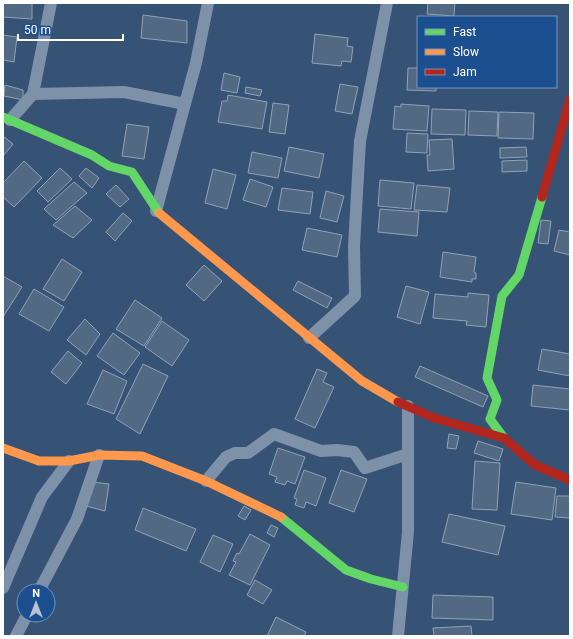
<svg xmlns="http://www.w3.org/2000/svg" width="573" height="639" viewBox="0 0 573 639" font-family="Roboto,sans-serif">
<style>
.building{fill:#526984;stroke:#92a2b6}
.lines{fill:none;stroke-linecap:round;stroke-linejoin:round}
.street{stroke:#7d92a8;stroke-width:12}
.fast{stroke:#63d668;stroke-width:9}
.slow{stroke:#ff974d;stroke-width:9}
.jam{stroke:#b3261e;stroke-width:9}
</style>
<rect width="100%" height="100%" fill="#365274"/>
<g class="building">
<polygon points="3,3 32,3 32,19 3,17"/>
<polygon points="428,3 455,3 454,16 427,14"/>
<polygon points="143,15 187,21 187,43 141,38"/>
<polygon points="315,34 348,38 347,46 353,47 351,62 342,61 341,66 312,63"/>
<polygon points="3,35 17,37 14,62 3,60"/>
<polygon points="408,68 418,68 418,87 436,87 436,91 407,90"/>
<polygon points="224,73 240,77 237,93 221,90"/>
<polygon points="340,84 358,87 352,114 335,111"/>
<polygon points="5,85 23,90 23,100 4,96"/>
<polygon points="246,87 262,90 260,96 245,93"/>
<polygon points="228,95 267,102 262,129 218,122 222,101 227,101"/>
<polygon points="273,103 289,105 285,134 269,132"/>
<polygon points="401,104 429,106 427,131 393,129 395,106 401,107"/>
<polygon points="432,109 466,110 465,135 431,134"/>
<polygon points="469,111 498,112 497,136 468,135"/>
<polygon points="499,112 534,113 533,139 498,138"/>
<polygon points="127,124 149,127 144,159 122,156"/>
<polygon points="407,133 428,134 427,153 406,152"/>
<polygon points="3,136 13,144 3,156"/>
<polygon points="452,139 454,169 428,171 427,155 430,155 429,140"/>
<polygon points="289,147 324,154 319,178 284,171"/>
<polygon points="526,147 527,157 500,158 500,148"/>
<polygon points="252,152 282,158 278,178 248,173"/>
<polygon points="527,160 527,171 502,172 502,161"/>
<polygon points="24,161 42,178 14,207 3,197 3,183"/>
<polygon points="60,168 72,179 48,202 37,191"/>
<polygon points="86,168 99,178 92,188 79,176"/>
<polygon points="213,169 236,175 227,209 205,203"/>
<polygon points="250,179 273,187 266,207 243,200"/>
<polygon points="380,180 414,183 411,209 378,206"/>
<polygon points="74,182 87,193 56,220 44,209"/>
<polygon points="116,185 129,199 120,207 106,194"/>
<polygon points="417,185 450,188 447,212 414,210"/>
<polygon points="282,188 313,192 310,214 278,210"/>
<polygon points="326,191 344,196 337,222 320,218"/>
<polygon points="75,206 92,220 73,238 53,225"/>
<polygon points="380,209 419,212 417,236 378,232"/>
<polygon points="123,213 132,221 115,241 106,232"/>
<polygon points="541,220 551,221 548,244 538,243"/>
<polygon points="307,228 342,235 337,257 302,250"/>
<polygon points="559,230 570,232 570,255 554,251"/>
<polygon points="443,252 476,257 474,272 476,273 476,279 472,279 472,282 440,277"/>
<polygon points="62,259 82,272 64,301 43,289"/>
<polygon points="204,265 222,281 204,301 186,285"/>
<polygon points="3,276 22,287 3,317"/>
<polygon points="298,281 332,298 327,308 293,290"/>
<polygon points="406,286 429,292 420,324 397,317"/>
<polygon points="34,289 64,307 49,331 19,314"/>
<polygon points="468,293 489,295 486,327 466,325 467,321 433,318 435,294 468,297"/>
<polygon points="135,300 162,318 144,346 116,329"/>
<polygon points="85,319 100,334 86,355 67,340"/>
<polygon points="162,321 189,340 172,366 145,347"/>
<polygon points="113,333 140,353 124,375 97,356"/>
<polygon points="542,349 570,354 570,376 538,370"/>
<polygon points="68,351 82,363 66,384 51,372"/>
<polygon points="143,364 168,376 140,434 116,419"/>
<polygon points="420,366 488,396 483,407 415,377"/>
<polygon points="317,369 327,373 323,382 334,387 315,428 295,419"/>
<polygon points="103,370 127,381 114,414 87,404"/>
<polygon points="533,385 570,389 570,410 531,406"/>
<polygon points="449,434 459,436 456,449 447,448"/>
<polygon points="478,441 503,449 499,461 474,453"/>
<polygon points="278,448 305,457 295,484 287,481 285,485 275,482 277,477 269,474"/>
<polygon points="475,461 500,463 497,510 472,509"/>
<polygon points="304,470 326,478 316,506 306,502 304,508 295,505 297,499 294,498"/>
<polygon points="341,470 367,479 354,512 329,503"/>
<polygon points="93,482 109,484 105,511 86,506"/>
<polygon points="516,482 556,488 552,520 511,514"/>
<polygon points="557,496 570,496 570,518 555,517"/>
<polygon points="244,506 251,510 245,520 238,516"/>
<polygon points="143,508 196,529 186,551 135,530"/>
<polygon points="449,514 505,526 498,555 442,542"/>
<polygon points="271,525 278,528 274,537 267,533"/>
<polygon points="250,534 270,545 250,585 229,575 236,562 233,561 237,553 239,554"/>
<polygon points="213,535 233,544 220,572 200,562"/>
<polygon points="255,580 272,590 263,604 247,595"/>
<polygon points="433,595 493,597 493,620 432,618"/>
<polygon points="276,617 306,632 304,636 267,636"/>
<polygon points="471,626 472,636 434,636 433,628"/>
</g>
<g class="lines">
<g class="street">
<polyline points="33,94 124,92 185,104"/>
<polyline points="10,120 33,94 51,3"/>
<polyline points="156,211 196,63 208,3"/>
<polyline points="309,338 355,296 354,246 360,141 387,3"/>
<polyline points="206,481 226,457 235,453 248,453 274,434 321,451 337,450 354,452 365,468 408,454"/>
<polyline points="3,588 42,497 69,461"/>
<polyline points="39,591 77,519 99,455"/>
<polyline points="16,636 27,615"/>
<polyline points="398,636 408,532 408,406"/>
</g>
<g class="fast">
<polyline points="3,117 92,155 109,166 132,172 159,213"/>
<polyline points="504,438 490,419 497,400 487,378 502,296 519,275 542,197"/>
<polyline points="281,517 346,570 371,579 403,587"/>
</g>
<g class="slow">
<polyline points="159,213 362,381 398,402"/>
<polyline points="3,448 39,461 69,461 99,455 142,456 206,481 281,517"/>
</g>
<g class="jam">
<polyline points="542,197 570,99"/>
<polyline points="398,402 434,418 504,438 535,465 570,480"/>
</g>
</g>
<rect width="573" height="639" fill="none" stroke="#ffffff" stroke-width="8"/>
<rect x="417" y="16" width="140" height="72" fill="#1b4f8f" stroke="#7695bc"/>
<rect x="425" y="29" width="20" height="6" fill="#63d668" stroke="#7695bc"/>
<text x="453" y="36" font-size="12" fill="#ffffff">Fast</text>
<rect x="425" y="49" width="20" height="6" fill="#ff974d" stroke="#7695bc"/>
<text x="453" y="56" font-size="12" fill="#ffffff">Slow</text>
<rect x="425" y="69" width="20" height="6" fill="#b3261e" stroke="#7695bc"/>
<text x="453" y="76" font-size="12" fill="#ffffff">Jam</text>
<g transform="translate(36 603)"><circle r="19" fill="#1b4f8f" stroke="#7695bc"/>
<path d="M0-3L7 15L0 10L-7 15Z" fill="#b9c2ce"/>
<text y="-6" font-size="11" font-weight="bold" text-anchor="middle" fill="#ffffff">N</text>
</g>
<path d="M18 34v6h105v-6" fill="none" stroke="#ffffff" stroke-width="2"/>
<text x="24" y="34" font-size="12" fill="#ffffff" stroke="#1b4f8f" stroke-width="3" paint-order="stroke">50 m</text>
</svg>
